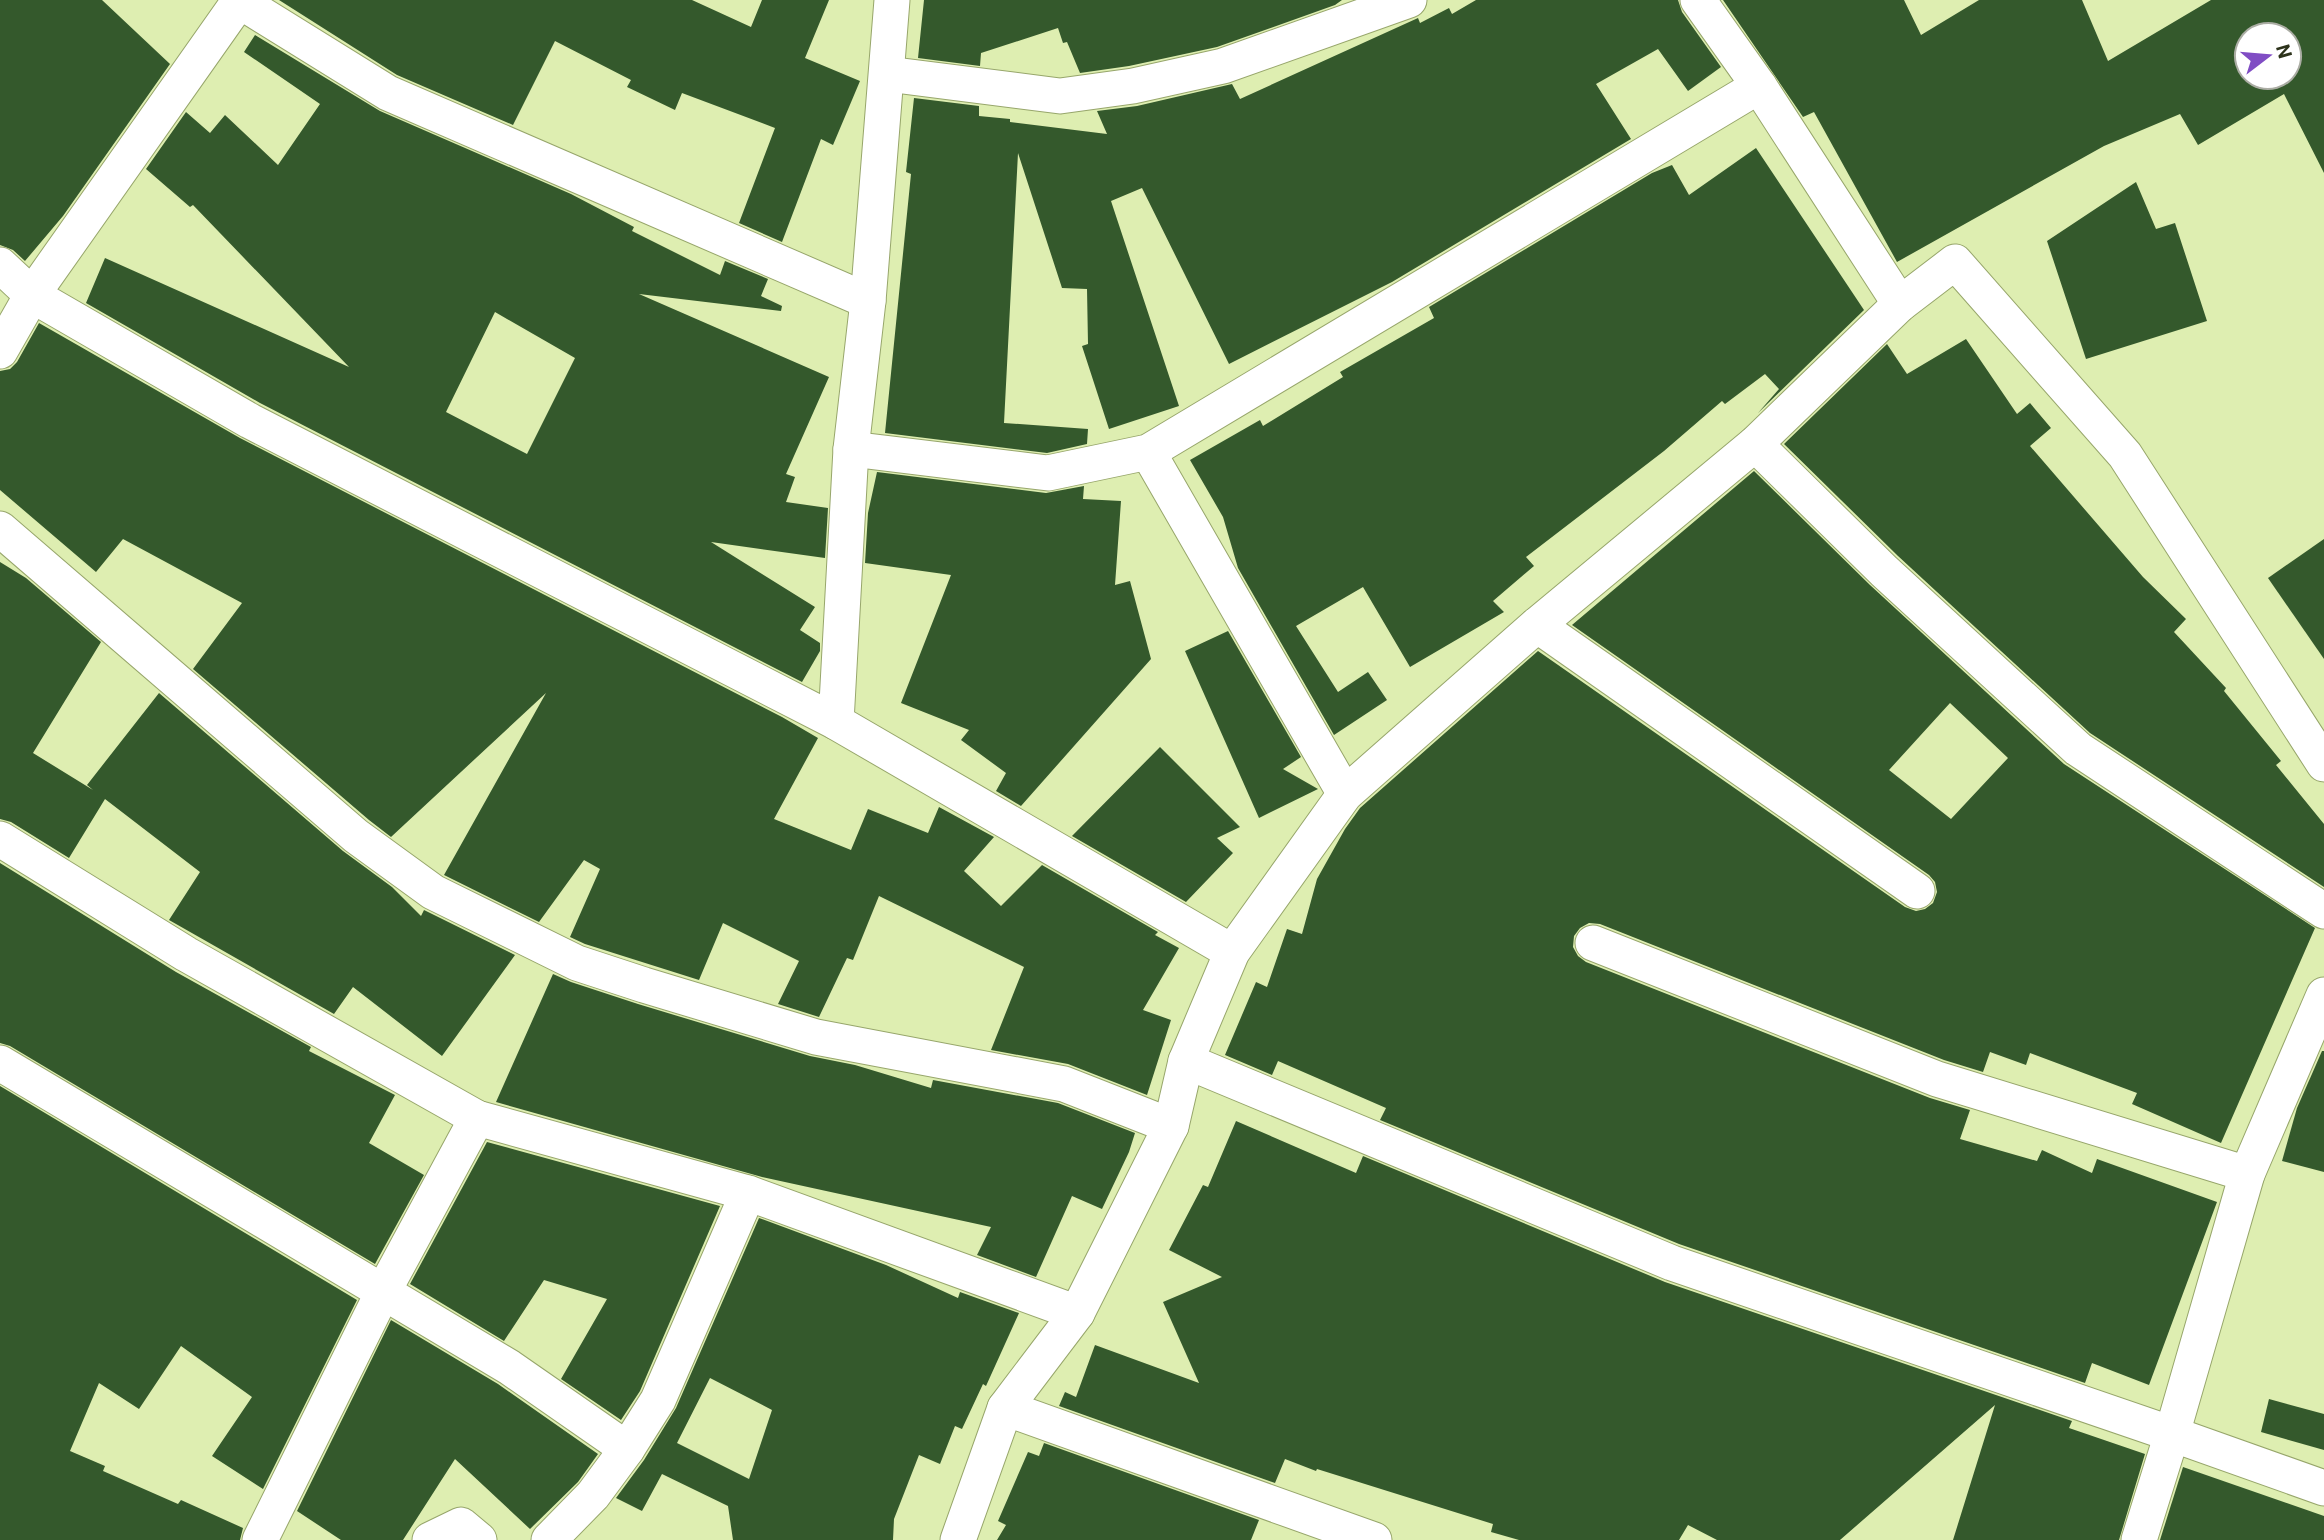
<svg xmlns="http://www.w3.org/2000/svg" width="2324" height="1540" viewBox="0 0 2324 1540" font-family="Roboto,sans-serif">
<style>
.building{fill:#34592c;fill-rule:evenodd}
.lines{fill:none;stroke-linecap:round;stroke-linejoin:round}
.minor-casing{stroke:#97a66b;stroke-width:37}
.minor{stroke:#fff;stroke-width:35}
</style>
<rect width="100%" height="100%" fill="#deeeb1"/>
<g class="building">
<polygon points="0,0 102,0 170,64 63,216 25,261 13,250 0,245"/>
<polygon points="279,0 692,0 751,27 762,0 829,0 805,58 860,81 833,145 821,139 782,242 739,223 775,128 682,93 675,110 627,87 631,80 555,41 513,125 397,75"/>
<polygon points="924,0 1342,0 1335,5 1217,47 1129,66 1080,73 1067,42 1063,43 1058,28 981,53 980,66 918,58"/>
<polygon points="1476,0 1678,0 1682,12 1721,67 1688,91 1658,49 1596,84 1631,139 1392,282 1229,364 1142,188 1111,201 1179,406 1109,429 1082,346 1088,344 1087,289 1062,288 1018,153 1004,423 1088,429 1087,444 1047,453 885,433 911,174 906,172 914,98 979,106 979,116 1010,119 1010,122 1107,134 1097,111 1137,106 1232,84 1240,99 1418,18 1420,23 1449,8 1452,14"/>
<path d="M1723,0H1904L1921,35L1979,0H2082L2108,61L2211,0H2324V173L2284,94L2198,145L2180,114L2104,146L1897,262L1814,112L1803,117ZM2247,35H2289V77H2247Z"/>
<path d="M255,35L380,111L571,194L634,227L632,231L720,275L725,261L768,279L761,296L782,306L781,311L639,294L829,377L786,474L795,477L786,502L828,508L825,558L711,542L815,607L800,630L820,643V651L802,682L260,403L86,303L105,258L349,367L193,205L190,207L146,169L186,112L210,133L225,115L278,165L320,104L244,52ZM495,312L575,358L527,454L446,412Z"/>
<polygon points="1756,148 1864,310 1758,413 1779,389 1765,374 1725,404 1722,401 1664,451 1526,557 1534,566 1493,601 1504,612 1410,667 1363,587 1296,626 1338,692 1368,672 1387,700 1334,735 1238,568 1223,517 1190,460 1260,420 1263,426 1343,377 1340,372 1434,318 1429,307 1652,173 1672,165 1689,195"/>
<polygon points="2136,182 2156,229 2175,223 2207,321 2086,359 2047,241"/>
<polygon points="39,323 240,438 782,717 818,738 774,819 851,850 868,809 928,833 939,807 994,837 964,871 1001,906 1042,865 1158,932 1155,935 1179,948 1143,1010 1171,1020 1147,1095 1068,1064 991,1050 1024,967 879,896 853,960 847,958 819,1017 778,1004 799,961 723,923 699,980 585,944 570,937 600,869 584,860 539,922 444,875 546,693 391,837 369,820 193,669 242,603 123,539 96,572 0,490 0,371 10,369 17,362"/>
<polygon points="1966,339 2017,414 2030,403 2051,428 2030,446 2143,577 2186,619 2174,632 2226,688 2224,691 2281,761 2276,765 2324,824 2324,887 2090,733 1898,556 1784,444 1887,344 1907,374"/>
<path d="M1754,471L1870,585L2064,764L2315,928L2221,1143L2132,1104L2137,1093L2030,1053L2026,1065L1990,1052L1983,1072L1944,1060L1600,924L1589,923L1580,928L1574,936L1573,947L1578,956L1586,962L1930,1098L1970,1110L1960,1139L2037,1161L2042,1150L2092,1173L2097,1159L2217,1202L2149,1385L2092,1363L2085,1383L1679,1244L1380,1120L1386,1108L1278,1061L1272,1075L1225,1055L1256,982L1267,987L1287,929L1302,934L1317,879L1345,829L1360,808L1538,651L1905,907L1916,911L1925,909L1933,903L1937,892L1935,882L1929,875L1572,625ZM1950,703L2008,758L1951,819L1889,770Z"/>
<polygon points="877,472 1046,493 1084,486 1083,499 1121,501 1115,585 1130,581 1151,659 1021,806 996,791 1006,773 961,740 969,730 901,703 951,575 865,563 868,513"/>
<polygon points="2324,539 2324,659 2268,578"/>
<polygon points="0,562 26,578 101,642 33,753 93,790 87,785 159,693 343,851 392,887 421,916 424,910 515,955 442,1056 353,987 334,1014 169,920 200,872 105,799 69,858 11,822 0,819"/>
<polygon points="1228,631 1301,757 1283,769 1318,789 1259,818 1185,651"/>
<polygon points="1160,747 1240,827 1217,838 1233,853 1186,902 1072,836"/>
<polygon points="0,863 176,972 311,1047 309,1051 395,1095 369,1143 424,1175 375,1264 10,1046 0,1043"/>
<polygon points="553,974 571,982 638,1004 810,1056 855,1065 931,1088 933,1080 1058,1103 1135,1133 1129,1152 1102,1209 1072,1196 1036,1277 977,1255 991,1227 762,1177 496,1102"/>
<polygon points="2322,1051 2324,1051 2324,1172 2282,1161 2297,1108"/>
<polygon points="0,1086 357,1300 263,1489 212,1456 252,1397 181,1346 139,1409 99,1383 70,1451 105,1466 103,1471 178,1504 181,1500 243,1528 240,1540 0,1540"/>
<polygon points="1236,1121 1356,1173 1363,1156 1665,1282 2072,1421 2069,1428 2145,1454 2119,1540 1953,1540 1995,1405 1840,1540 1717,1540 1688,1525 1679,1540 1519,1540 1491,1532 1493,1524 1317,1469 1316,1471 1285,1459 1275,1483 1059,1406 1065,1392 1076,1397 1095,1345 1199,1383 1163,1302 1222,1277 1169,1250 1203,1185 1208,1187"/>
<polygon points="487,1142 720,1206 640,1391 621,1420 561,1379 607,1299 544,1280 504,1341 410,1284"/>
<path d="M759,1218L886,1265L958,1298L960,1292L1019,1313L986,1386L983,1384L962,1429L955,1426L940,1464L919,1455L894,1519L893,1540H733L728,1506L662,1474L642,1511L616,1498L644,1460L676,1408ZM710,1378L772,1410L749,1479L677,1443Z"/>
<polygon points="391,1320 498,1384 598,1454 578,1482 530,1529 455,1459 403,1540 341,1540 297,1511"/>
<polygon points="2269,1399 2324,1414 2324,1450 2261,1432"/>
<polygon points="1044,1443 1259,1520 1251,1540 997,1540 1006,1525 998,1521 1028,1452 1039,1456"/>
<polygon points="2183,1467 2324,1516 2324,1540 2160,1540"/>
</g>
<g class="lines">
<g class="minor-casing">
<g id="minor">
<polyline points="238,0 388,93 868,301"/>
<polyline points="1698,0 1759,86 1900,304"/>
<polyline points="887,74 1060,96 1133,86 1223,66 1409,0"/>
<polyline points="0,265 32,295 250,421 836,722 1232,952"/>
<polyline points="0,351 32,295 240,0"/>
<polyline points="1755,444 1884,571 2078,749 2324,911"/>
<polyline points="851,449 1048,473 1148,452 1759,86"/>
<polyline points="1148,452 1345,794"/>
<polyline points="0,529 356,836 433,892 577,963 644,985 816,1037 1064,1084 1171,1126"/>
<polyline points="1537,625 1917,891"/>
<polyline points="836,722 851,449 868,301 892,0"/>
<polyline points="0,839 186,954 477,1118 748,1193 1077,1313"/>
<polyline points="1593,943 1937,1079 2247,1174"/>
<polyline points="1186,1061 1672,1263 2172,1434 2324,1488"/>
<polyline points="0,1063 509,1367 627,1449"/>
<polyline points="1005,1408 1374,1540"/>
<polyline points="260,1540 383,1292 477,1118"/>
<polyline points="430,1540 461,1525 479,1540"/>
<polyline points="549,1540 593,1495 627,1449 658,1400 748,1193"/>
<polyline points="958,1540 1005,1408 1077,1313 1171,1126 1186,1061 1232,952 1345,794 1537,625 1755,444 1900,304 1955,262 2125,455 2324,764"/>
<polyline points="2139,1540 2172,1434 2247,1174 2324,995"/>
</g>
</g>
<use href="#minor" class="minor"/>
</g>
<g transform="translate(2268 56) rotate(74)"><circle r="33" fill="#ffffff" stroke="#abada4" stroke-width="2"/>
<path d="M0-5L12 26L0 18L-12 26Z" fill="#804dc4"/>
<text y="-10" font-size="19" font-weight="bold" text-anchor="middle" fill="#2d331b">N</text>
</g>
</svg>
